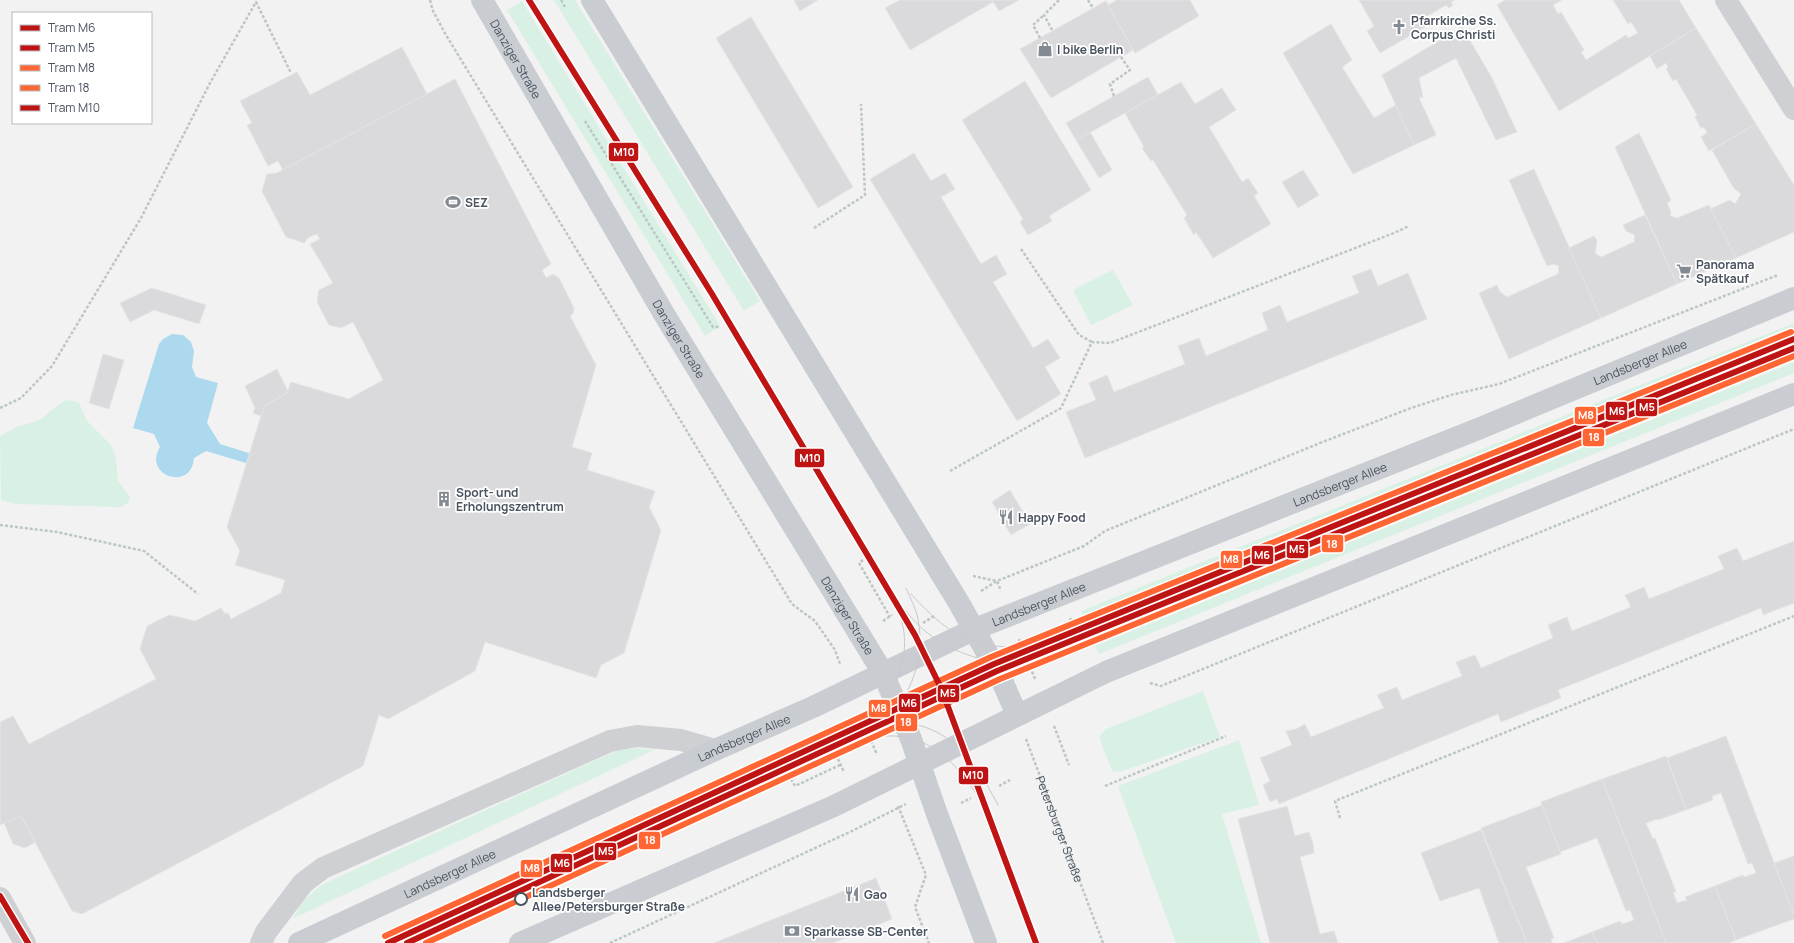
<svg xmlns="http://www.w3.org/2000/svg" width="1794" height="943" viewBox="0 0 1794 943" font-family="Manrope,sans-serif">
<style>
.green{fill:#d8f1e4}
.water{fill:#acd9ee}
.building{fill:#dadadd;stroke:#e4e4e5}
.lines{fill:none;stroke-linecap:round;stroke-linejoin:round}
.path{stroke:#bbc7c4;stroke-width:2.5;stroke-dasharray:3 2;stroke-linecap:butt}
.minor{stroke:#ced0d3;stroke-width:22}
.major{stroke:#c9cdd1;stroke-width:22}
.tram{stroke:#c8c9cc;stroke-width:1}
.tram-1-casing{stroke:#fff;stroke-width:9}
.tram-2-casing{stroke:#fff;stroke-width:9}
.tram-3-casing{stroke:#fff;stroke-width:9}
.tram-4-casing{stroke:#fff;stroke-width:9}
.tram-5-casing{stroke:#fff;stroke-width:9}
.tram-1{stroke:#be1414;stroke-width:6}
.tram-2{stroke:#be1414;stroke-width:6}
.tram-3{stroke:#f63;stroke-width:6}
.tram-4{stroke:#f63;stroke-width:6}
.tram-5{stroke:#be1414;stroke-width:6}
.stop-dot{fill:#fff;stroke:#49525f;stroke-width:2}
.labels{text-anchor:middle;dominant-baseline:central;stroke-width:3.5;stroke-linejoin:round;paint-order:stroke}
.poi-label{font-size:12px;font-weight:bold;fill:#49525f;stroke:#fff;text-anchor:start}
.street-label{font-size:12px;fill:#49525f;stroke:#fff}
.stop-label{font-size:12px;font-weight:bold;fill:#49525f;stroke:#fff;text-anchor:start}
.line-badge{stroke:#fff;stroke-width:1.5}
.badge-label{font-size:11px;text-anchor:middle;font-weight:bold;fill:#fff}
</style>
<rect width="100%" height="100%" fill="#f3f2f2"/>
<g class="green">
<polygon points="554,0 575,0 760,301 744,311"/>
<polygon points="522,1 720,326 705,336 507,10"/>
<polygon points="1113,270 1133,305 1091,325 1073,290"/>
<polygon points="1794,323 1794,333 1085,621 1081,611"/>
<polygon points="1794,362 1794,373 1099,654 1095,646"/>
<polygon points="71,400 79,403 87,421 111,445 116,457 118,481 128,494 130,497 128,503 122,507 116,507 16,504 1,500 0,436 16,427 40,420 57,406 64,401"/>
<polygon points="1203,691 1220,737 1120,772 1112,771 1100,740 1100,736 1106,729"/>
<polygon points="1239,740 1259,805 1222,814 1261,943 1176,943 1118,786"/>
<polygon points="636,748 654,750 292,919 304,900 323,884 616,751"/>
</g>
<path class="water" d="M172,334L183,335L191,342L194,351L192,367L196,377L218,383L207,423L220,444L252,454L249,464L206,451L194,458C192,492 142,476 160,447L154,434L133,428L159,344L163,339Z"/>
<g class="building">
<polygon points="794,0 818,0 800,11"/>
<polygon points="900,0 992,0 993,2 910,50 885,8"/>
<polygon points="992,0 1019,0 999,11"/>
<polygon points="1117,0 1190,0 1199,16 1135,53 1108,5"/>
<polygon points="1359,0 1454,0 1451,2 1453,5 1449,8 1446,5 1424,18 1425,22 1423,23 1425,27 1380,53 1367,31 1374,26"/>
<polygon points="1505,0 1562,0 1553,5 1558,14 1561,12 1584,50 1581,52 1586,60 1626,35 1628,38 1638,33 1631,22 1628,24 1613,0 1679,0 1696,28 1559,111 1497,5"/>
<polygon points="1106,1 1133,50 1051,98 1020,49"/>
<polygon points="751,17 853,187 818,208 716,38"/>
<polygon points="1331,24 1352,60 1342,67 1374,118 1396,105 1414,145 1353,174 1283,53"/>
<polygon points="1462,27 1492,78 1517,132 1496,140 1456,58 1419,78 1423,97 1419,98 1436,135 1414,145 1382,75"/>
<polygon points="1696,28 1756,124 1709,151 1701,137 1707,133 1704,127 1701,128 1695,117 1697,115 1676,79 1673,81 1666,69 1668,67 1666,63 1657,69 1650,56"/>
<polygon points="402,47 427,94 283,170 278,161 268,166 247,125 252,123 240,101 297,72 310,95"/>
<polygon points="1148,77 1158,95 1076,140 1066,123"/>
<polygon points="455,79 551,264 542,270 546,278 553,274 559,278 574,308 573,314 570,316 596,365 572,447 592,453 587,470 655,491 649,507 661,530 624,653 601,665 596,678 485,642 475,671 388,719 379,715 363,766 82,914 72,911 21,816 0,825 0,722 13,716 29,744 156,679 140,649 147,626 169,615 195,621 221,608 225,614 228,613 231,619 281,593 285,580 235,565 240,551 227,527 264,406 287,393 291,382 349,399 383,380 353,322 341,328 329,325 317,302 319,290 333,283 310,244 320,239 317,234 309,237 304,243 286,237 262,191 267,174 277,173"/>
<polygon points="1025,81 1091,190 1049,216 1052,221 1028,235 1020,222 1023,219 962,120"/>
<polygon points="1181,82 1195,104 1222,88 1236,110 1209,127 1242,182 1248,178 1258,193 1254,196 1271,224 1213,258 1196,232 1194,235 1184,218 1187,215 1153,160 1151,161 1142,148 1144,147 1125,113"/>
<polygon points="1756,124 1794,185 1794,232 1736,258 1710,209 1730,200 1735,204 1741,194 1733,187 1712,150"/>
<polygon points="1090,132 1112,170 1099,178 1076,140"/>
<polygon points="1639,133 1671,200 1667,203 1671,212 1670,216 1677,218 1709,205 1736,258 1677,284 1615,147"/>
<polygon points="914,153 931,181 945,173 955,189 941,197 981,264 996,255 1007,274 993,282 1033,348 1048,339 1060,358 1045,367 1061,394 1017,421 870,179"/>
<polygon points="1534,169 1601,318 1509,359 1479,293 1497,285 1500,292 1507,297 1558,274 1559,266 1553,264 1547,266 1509,180"/>
<polygon points="1303,170 1319,195 1298,208 1282,182"/>
<polygon points="1645,215 1677,284 1601,318 1569,248 1594,236 1597,241 1595,253 1601,257 1634,242 1635,235 1626,231 1623,225"/>
<polygon points="1371,269 1378,286 1408,273 1427,319 1085,458 1066,412 1096,400 1089,383 1107,375 1114,392 1185,364 1178,346 1199,338 1206,356 1268,330 1262,313 1280,305 1287,322 1359,293 1352,276"/>
<polygon points="152,288 206,305 199,324 154,310 130,322 120,303"/>
<polygon points="103,354 124,360 109,409 89,403"/>
<polygon points="277,369 288,391 287,393 264,406 261,416 253,413 255,408 245,386"/>
<polygon points="1010,490 1030,524 1011,535 992,502"/>
<polygon points="1794,541 1794,603 1763,615 1761,608 1558,690 1561,698 1501,722 1498,714 1279,804 1277,799 1270,802 1263,785 1270,781 1260,758 1292,745 1286,731 1296,729 1305,724 1311,737 1384,708 1377,695 1397,687 1402,700 1462,676 1456,662 1475,655 1481,668 1553,638 1548,625 1567,617 1572,631 1631,607 1625,595 1635,591 1644,587 1649,599 1724,569 1718,556 1737,548 1743,561"/>
<polygon points="1726,736 1794,915 1794,919 1736,940 1715,886 1743,875 1744,877 1756,873 1752,863 1748,864 1721,793 1712,796 1713,800 1686,810 1667,758"/>
<polygon points="1666,756 1686,810 1658,820 1657,819 1646,823 1653,839 1655,838 1676,892 1673,892 1677,903 1687,900 1685,897 1715,886 1736,940 1729,943 1666,943 1602,779"/>
<polygon points="1602,779 1666,943 1597,943 1592,932 1620,921 1622,924 1634,920 1630,910 1626,911 1597,838 1560,852 1542,805 1541,802"/>
<polygon points="1542,805 1561,854 1526,867 1554,938 1551,939 1552,943 1527,943 1481,828"/>
<polygon points="1287,806 1295,836 1309,832 1313,843 1314,853 1300,857 1320,934 1334,931 1338,943 1270,943 1238,819"/>
<polygon points="21,816 35,842 25,848 13,844 4,823"/>
<polygon points="1481,830 1527,943 1499,943 1479,888 1440,901 1421,853"/>
<polygon points="1794,856 1794,915 1774,863"/>
<polygon points="876,878 892,919 833,943 714,943"/>
<polygon points="1592,932 1597,943 1564,943"/>
</g>
<g class="lines">
<g class="path">
<polyline points="430,0 433,11 446,35 792,604 815,621 835,650 840,664"/>
<polyline points="561,0 565,7"/>
<polyline points="1088,0 1093,8"/>
<polyline points="1052,30 1044,15 1059,0"/>
<polyline points="1040,38 1033,25 1044,15"/>
<polyline points="1114,96 1110,84 1130,70 1121,57"/>
<polyline points="585,121 713,327 720,327"/>
<polyline points="814,228 865,195 861,104"/>
<polyline points="1021,249 1079,335 1092,342"/>
<polyline points="0,408 21,398 52,366 141,218 210,83 256,2 291,73"/>
<polyline points="950,471 1061,408 1092,342 1110,343 1394,233 1409,226"/>
<polyline points="0,525 57,532 144,551 198,594"/>
<polyline points="863,560 859,563 890,617"/>
<polyline points="973,576 997,581 1001,591"/>
<polyline points="981,591 997,581 1084,546 1105,531 1325,441 1411,408 1451,395 1499,384 1778,275"/>
<polyline points="1070,618 1073,625"/>
<polyline points="883,621 892,615"/>
<polyline points="923,623 936,615"/>
<polyline points="1019,639 1035,679"/>
<polyline points="1150,683 1161,686 1794,429"/>
<polyline points="860,713 877,755"/>
<polyline points="1054,726 1069,765"/>
<path id="s1" d="M1026,739L1103,943"/>
<polyline points="838,759 844,772"/>
<polyline points="791,779 795,786 840,765"/>
<polyline points="999,786 1010,780"/>
<polyline points="1105,786 1226,736"/>
<polyline points="961,803 971,798"/>
<polyline points="898,806 926,875 915,907 929,943"/>
<polyline points="1340,818 1335,801 1794,616"/>
<polyline points="610,943 852,831 906,804"/>
</g>
<g class="minor">
<polyline points="1726,0 1794,109"/>
<polyline points="0,898 25,943"/>
<polyline points="261,943 266,932 303,883 323,868 610,741 637,736 681,740 715,750"/>
</g>
<g class="major">
<path id="s2" d="M482,0L664,314L883,673L911,739L937,814L986,943"/>
<polyline points="592,0 959,603 1000,676 1017,715"/>
<path id="s3" d="M299,943L715,750L813,707L975,629L1478,429L1794,298"/>
<polyline points="520,943 834,806 1106,672 1794,394"/>
</g>
<g class="tram">
<path d="M890,592C901,605 912,620 925,631C952,653 988,665 1022,662C1038,660 1054,653 1069,648"/>
<path d="M911,594C954,641 979,653 1044,644"/>
<path d="M850,727C860,720 871,713 880,704C898,687 907,658 904,633C903,621 897,609 892,598"/>
<path d="M842,733C896,713 940,719 976,767C984,779 991,792 998,805"/>
<path d="M857,743C866,741 875,737 884,736C936,733 962,771 986,809"/>
<path d="M844,747C855,741 866,736 876,729C909,704 926,660 918,619C916,608 910,598 906,588"/>
</g>
<g class="tram-1-casing">
<g id="tram-1">
<polyline points="0,896 28,943"/>
<polyline points="388,943 994,664 1794,339"/>
</g>
</g>
<g class="tram-2-casing">
<polyline id="tram-2" points="407,943 997,671 1794,348"/>
</g>
<g class="tram-3-casing">
<polyline id="tram-3" points="385,936 991,657 1791,332"/>
</g>
<g class="tram-4-casing">
<polyline id="tram-4" points="426,943 1000,679 1794,356"/>
</g>
<g class="tram-5-casing">
<polyline id="tram-5" points="529,0 712,294 915,635 941,688 1036,943"/>
</g>
<use href="#tram-1" class="tram-1"/>
<use href="#tram-2" class="tram-2"/>
<use href="#tram-3" class="tram-3"/>
<use href="#tram-4" class="tram-4"/>
<use href="#tram-5" class="tram-5"/>
</g>
<defs>
<g id="church-bare" transform="scale(1.2)"><path d="M-1.2-6h2.4v3.5h3.3v2.4h-3.3V6h-2.4V-.1h-3.3v-2.4h3.3Z" fill="#848a92" stroke="#fff" stroke-width="2.5" paint-order="stroke"/></g>
<g id="shop-bare" transform="scale(1.2)"><path d="M-5-2.5h2.3a2.7 3.5 0 0 1 5.4 0H5L5.5 6h-11ZM-1.5-2.5h3a1.5 2.3 0 0 0-3 0Z" fill="#848a92" stroke="#fff" stroke-width="2.5" paint-order="stroke"/></g>
<g id="stadium-bare" transform="scale(1.2)"><path d="M0-5a6.5 5 0 1 0 0 10a6.5 5 0 1 0 0-10ZM-3.5-1.8h7v3.6h-7Z" fill="#848a92" stroke="#fff" stroke-width="2.5" paint-order="stroke"/></g>
<g id="supermarket-bare" transform="scale(1.2)"><path d="M-6-5.5h2.5l.6 2H6L4.5 2H-2.5L-4.4-4H-6ZM-1.5 3.2a1.3 1.3 0 1 0 .1 0ZM3 3.2a1.3 1.3 0 1 0 .1 0Z" fill="#848a92" stroke="#fff" stroke-width="2.5" paint-order="stroke"/></g>
<g id="building-bare" transform="scale(1.2)"><path d="M-4-6H4V6H1V3H-1V6H-4ZM-2.5-4.3h1.7v1.8h-1.7ZM.8-4.3h1.7v1.8H.8ZM-2.5-1h1.7V.8h-1.7ZM.8-1h1.7V.8H.8Z" fill="#848a92" stroke="#fff" stroke-width="2.5" paint-order="stroke"/></g>
<g id="restaurant-bare" transform="scale(1.2)"><path d="M-5-6h1v4h1v-4h1v4h1v-4h1v5L-1.5 .5V6h-2V.5L-5-1ZM5-6V6H3V1.5H1.5Q1.5-4 5-6Z" fill="#848a92" stroke="#fff" stroke-width="2.5" paint-order="stroke"/></g>
<g id="bank-bare" transform="scale(1.2)"><path d="M-6-4H6V4H-6ZM0-2.3a2.3 2.3 0 1 0 0 4.6a2.3 2.3 0 1 0 0-4.6Z" fill="#848a92" stroke="#fff" stroke-width="2.5" paint-order="stroke"/></g>
</defs>
<g fill-rule="evenodd">
<use href="#church-bare" x="1399" y="27"/>
<use href="#shop-bare" x="1045" y="49"/>
<use href="#stadium-bare" x="453" y="202"/>
<use href="#supermarket-bare" x="1684" y="271"/>
<use href="#building-bare" x="444" y="499"/>
<use href="#restaurant-bare" x="1006" y="517"/>
<use href="#restaurant-bare" x="852" y="894"/>
<use href="#bank-bare" x="792" y="931"/>
</g>
<circle class="stop-dot" cx="521" cy="899" r="6"/>
<g class="labels">
<g class="poi-label">
<text x="1411" y="20">Pfarrkirche Ss.<tspan x="1411" dy="14">Corpus Christi</tspan></text>
<text x="1057" y="49">I bike Berlin</text>
<text x="465" y="202">SEZ</text>
<text x="1696" y="264">Panorama<tspan x="1696" dy="14">Spätkauf</tspan></text>
<text x="456" y="492">Sport- und<tspan x="456" dy="14">Erholungszentrum</tspan></text>
<text x="1018" y="517">Happy Food</text>
<text x="864" y="894">Gao</text>
<text x="804" y="931">Sparkasse SB-Center</text>
</g>
<g class="street-label">
<text stroke="none"><textPath href="#s2" startOffset="68">Danziger Straße</textPath></text>
<text stroke="none"><textPath href="#s2" startOffset="392">Danziger Straße</textPath></text>
<text stroke="none"><textPath href="#s3" startOffset="1462">Landsberger Allee</textPath></text>
<text stroke="none"><textPath href="#s3" startOffset="1138">Landsberger Allee</textPath></text>
<text stroke="none"><textPath href="#s3" startOffset="814">Landsberger Allee</textPath></text>
<text stroke="none"><textPath href="#s2" startOffset="716">Danziger Straße</textPath></text>
<text stroke="none"><textPath href="#s3" startOffset="490">Landsberger Allee</textPath></text>
<text stroke="none"><textPath href="#s1" startOffset="96">Petersburger Straße</textPath></text>
<text stroke="none"><textPath href="#s3" startOffset="166">Landsberger Allee</textPath></text>
</g>
<g class="stop-label">
<text x="532" y="892">Landsberger<tspan x="532" dy="14">Allee/Petersburger Straße</tspan></text>
</g>
</g>
<g class="line-badge">
<rect x="608" y="142" width="31" height="20" rx="4" fill="#be1414"/>
<rect x="1635" y="398" width="23" height="19" rx="4" fill="#be1414"/>
<rect x="1605" y="401" width="23" height="20" rx="4" fill="#be1414"/>
<rect x="1574" y="406" width="23" height="19" rx="4" fill="#f63"/>
<rect x="1582" y="428" width="23" height="19" rx="4" fill="#f63"/>
<rect x="794" y="448" width="31" height="20" rx="4" fill="#be1414"/>
<rect x="1321" y="534" width="23" height="19" rx="4" fill="#f63"/>
<rect x="1286" y="540" width="23" height="19" rx="4" fill="#be1414"/>
<rect x="1251" y="545" width="23" height="20" rx="4" fill="#be1414"/>
<rect x="1220" y="550" width="23" height="19" rx="4" fill="#f63"/>
<rect x="937" y="684" width="23" height="19" rx="4" fill="#be1414"/>
<rect x="898" y="693" width="23" height="20" rx="4" fill="#be1414"/>
<rect x="868" y="699" width="23" height="19" rx="4" fill="#f63"/>
<rect x="895" y="713" width="23" height="19" rx="4" fill="#f63"/>
<rect x="958" y="766" width="31" height="19" rx="4" fill="#be1414"/>
<rect x="638" y="831" width="23" height="19" rx="4" fill="#f63"/>
<rect x="594" y="842" width="23" height="19" rx="4" fill="#be1414"/>
<rect x="550" y="853" width="23" height="20" rx="4" fill="#be1414"/>
<rect x="520" y="859" width="23" height="19" rx="4" fill="#f63"/>
</g>
<g class="badge-label">
<text x="624" y="156">M10</text>
<text x="1647" y="411">M5</text>
<text x="1617" y="415">M6</text>
<text x="1586" y="419">M8</text>
<text x="1594" y="441">18</text>
<text x="810" y="462">M10</text>
<text x="1332" y="548">18</text>
<text x="1297" y="553">M5</text>
<text x="1262" y="559">M6</text>
<text x="1231" y="563">M8</text>
<text x="948" y="697">M5</text>
<text x="909" y="707">M6</text>
<text x="879" y="712">M8</text>
<text x="906" y="726">18</text>
<text x="973" y="779">M10</text>
<text x="650" y="844">18</text>
<text x="606" y="855">M5</text>
<text x="562" y="867">M6</text>
<text x="532" y="872">M8</text>
</g>
<rect x="12" y="12" width="140" height="112" fill="#ffffff" stroke="#b6babf"/>
<rect x="20" y="25" width="20" height="6" fill="#be1414" stroke="#b6babf"/>
<text x="48" y="32" font-size="12" fill="#49525f">Tram M6</text>
<rect x="20" y="45" width="20" height="6" fill="#be1414" stroke="#b6babf"/>
<text x="48" y="52" font-size="12" fill="#49525f">Tram M5</text>
<rect x="20" y="65" width="20" height="6" fill="#ff6633" stroke="#b6babf"/>
<text x="48" y="72" font-size="12" fill="#49525f">Tram M8</text>
<rect x="20" y="85" width="20" height="6" fill="#ff6633" stroke="#b6babf"/>
<text x="48" y="92" font-size="12" fill="#49525f">Tram 18</text>
<rect x="20" y="105" width="20" height="6" fill="#be1414" stroke="#b6babf"/>
<text x="48" y="112" font-size="12" fill="#49525f">Tram M10</text>
</svg>
